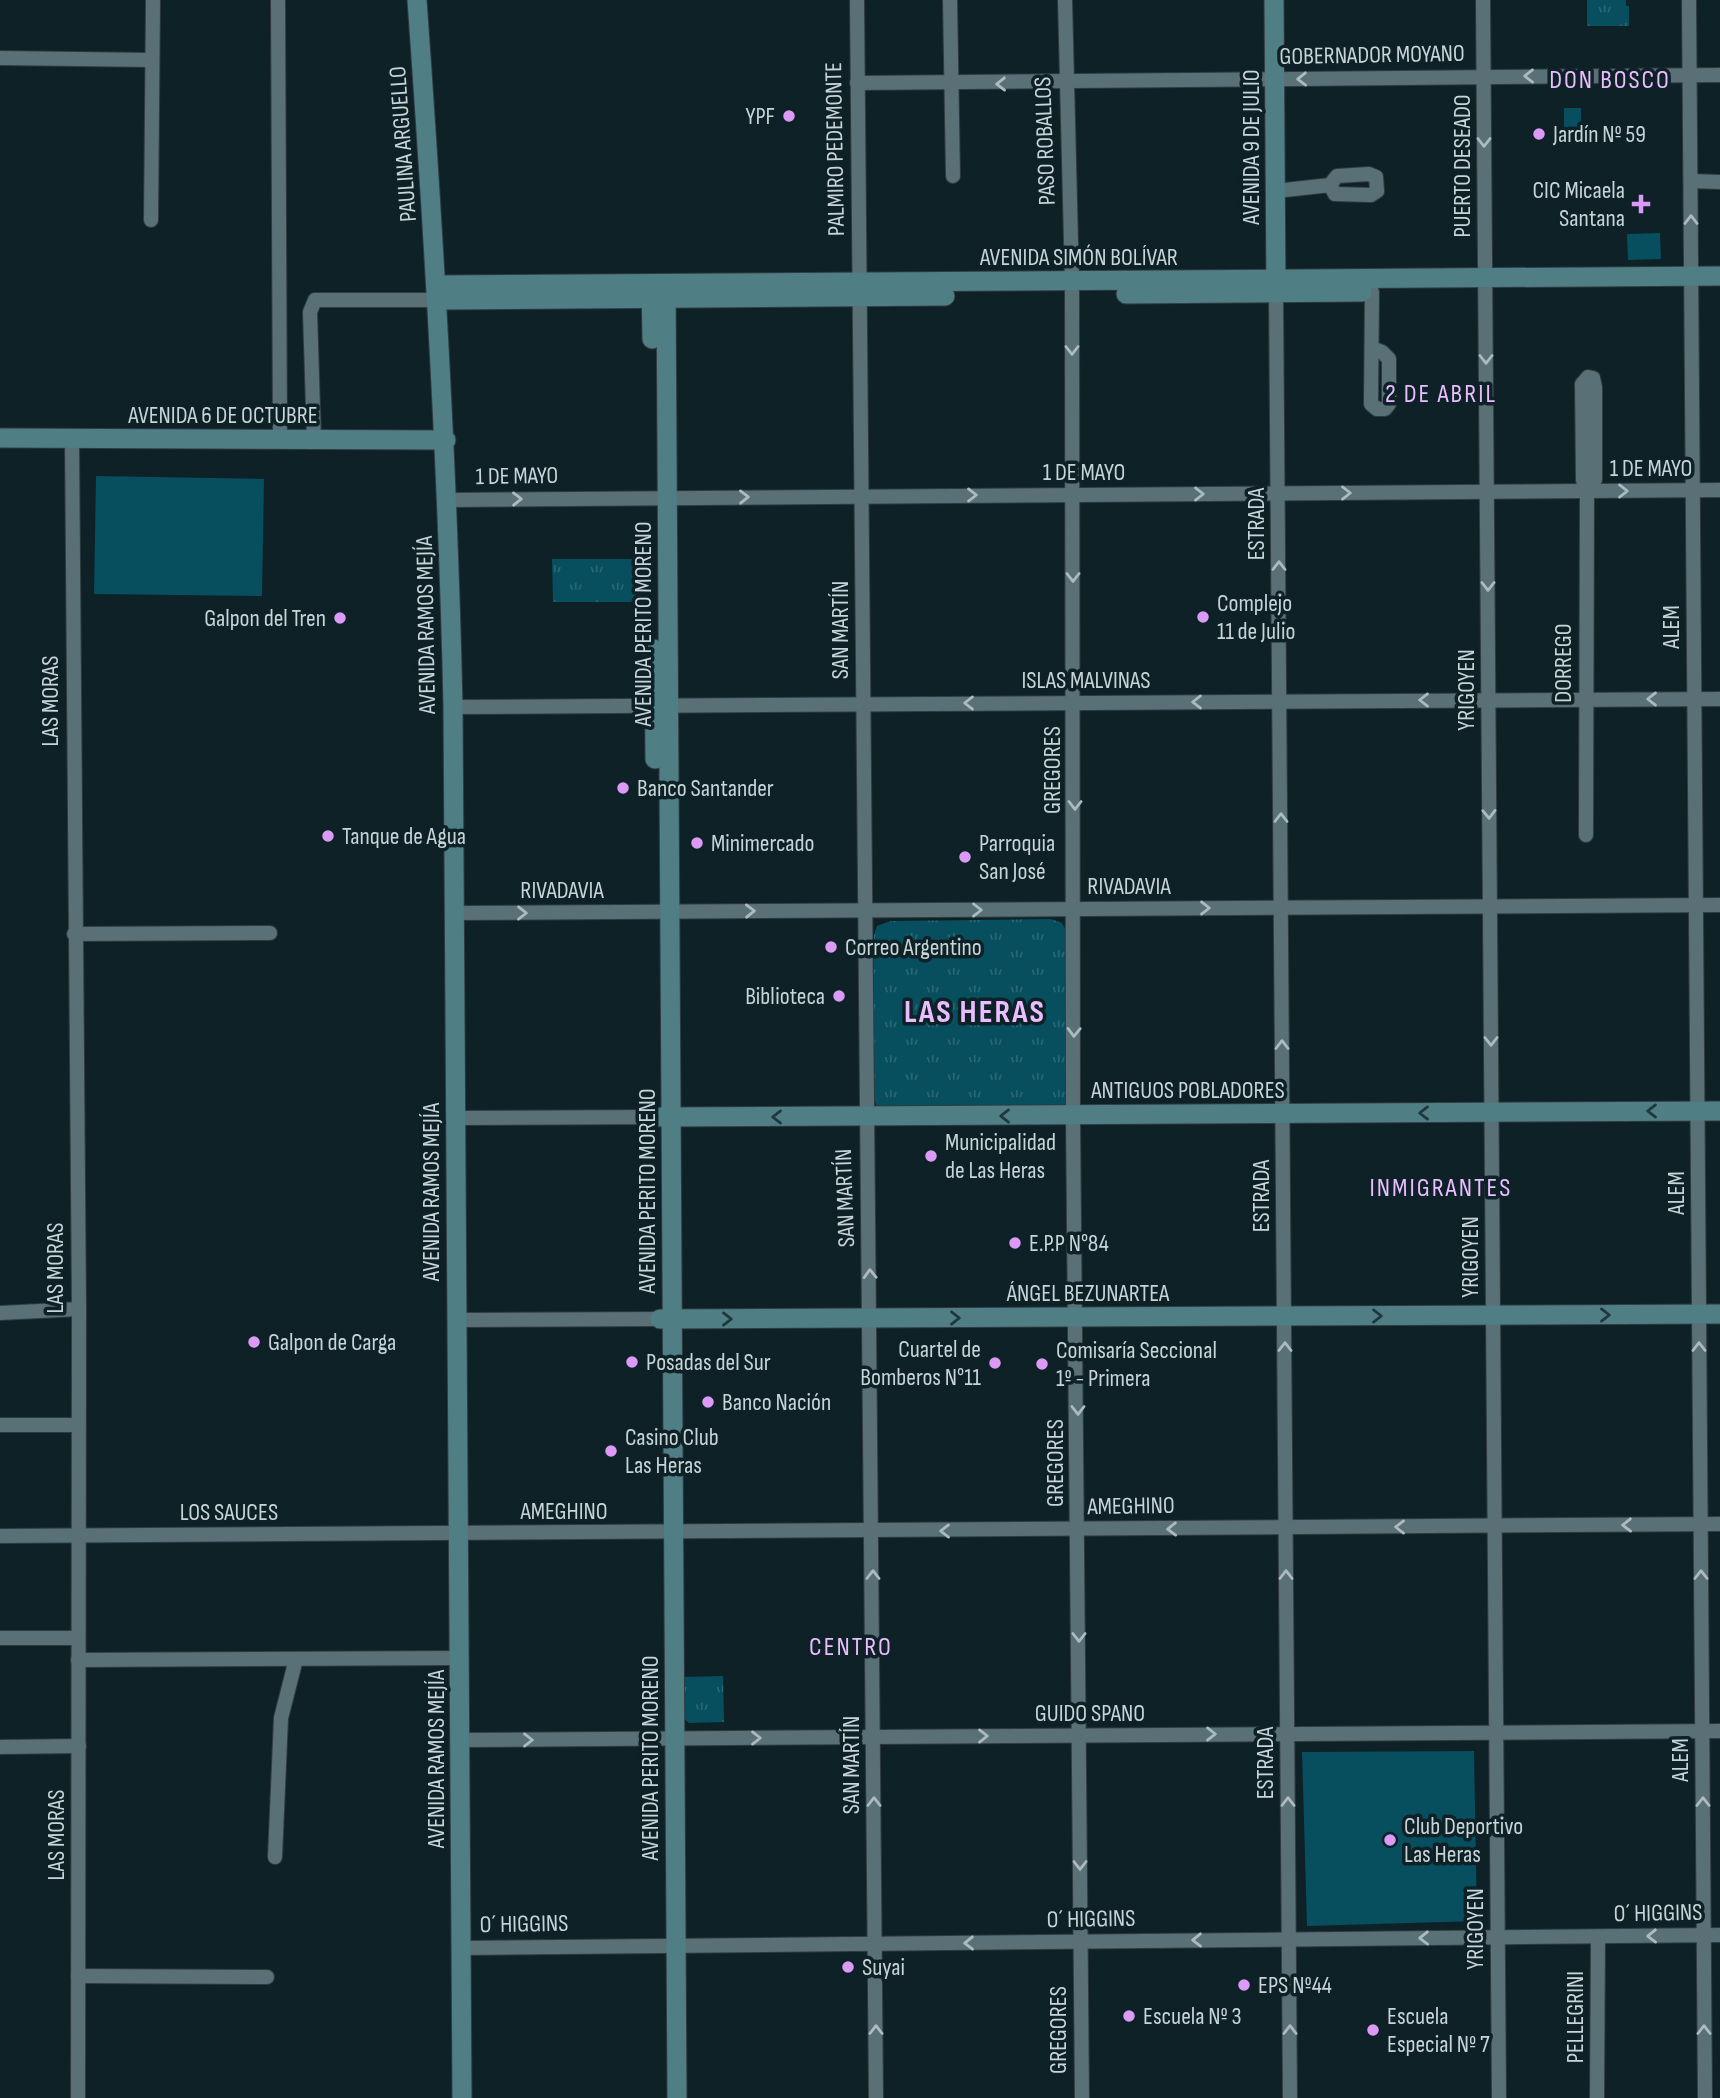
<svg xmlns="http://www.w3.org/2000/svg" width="1720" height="2098" viewBox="0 0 1720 2098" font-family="'Sofia Sans Condensed',sans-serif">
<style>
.park{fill:url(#park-tufts)}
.garden{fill:#074e5e}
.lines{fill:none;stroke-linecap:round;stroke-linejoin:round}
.street-casing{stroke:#303b40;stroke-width:16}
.secondary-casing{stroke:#303b40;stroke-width:21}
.street{stroke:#597077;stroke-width:14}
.secondary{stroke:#4f7e84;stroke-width:19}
.oneway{stroke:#acbbc0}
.oneway2{stroke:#1e383e}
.poi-dot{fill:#da9af6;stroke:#0d2127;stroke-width:2.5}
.labels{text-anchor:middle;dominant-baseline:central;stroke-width:7;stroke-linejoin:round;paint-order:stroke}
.street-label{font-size:24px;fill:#c8d4d8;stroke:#0d2127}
.poi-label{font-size:24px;fill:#c8d4d8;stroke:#0d2127;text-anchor:start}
.neighbourhood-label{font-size:26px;letter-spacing:2px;fill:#e9bdfe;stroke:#0d2127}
.district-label{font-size:32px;font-weight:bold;letter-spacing:2px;fill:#e9bdfe;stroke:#0d2127}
</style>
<defs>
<pattern id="park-tufts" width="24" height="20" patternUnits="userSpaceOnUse" patternTransform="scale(1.75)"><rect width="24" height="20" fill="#074e5e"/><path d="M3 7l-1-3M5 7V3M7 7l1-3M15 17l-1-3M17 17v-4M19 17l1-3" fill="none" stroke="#2a6774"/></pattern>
</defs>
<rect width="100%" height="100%" fill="#0d2127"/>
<g class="park">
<polygon points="1587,0 1626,0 1626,6 1629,6 1629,26 1587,26"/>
<polygon points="552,559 642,559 643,602 553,602"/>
<polygon points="1051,919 1062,923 1067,932 1067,1107 877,1108 874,1098 874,935 877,926 891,921"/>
<polygon points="723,1676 724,1722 689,1723 683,1718 682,1677"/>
</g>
<g class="garden">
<polygon points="1564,108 1581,108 1581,144 1564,143"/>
<polygon points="1660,233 1661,259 1628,260 1627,234"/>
<polygon points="96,476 264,479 262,596 94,594"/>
<polygon points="1474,1751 1477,1921 1307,1926 1302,1752"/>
</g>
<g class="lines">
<g class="street-casing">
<g id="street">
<polyline points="278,0 280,439"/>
<polyline points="857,0 876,2098"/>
<polyline points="950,0 953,176"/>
<polyline points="1065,0 1072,282 1073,1115 1082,2098"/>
<polyline points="1483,0 1499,2098"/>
<polyline points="1689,0 1705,2098"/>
<polyline points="0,58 152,60"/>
<polyline points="857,83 1720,75"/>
<polyline points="1691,181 1720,182"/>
<polyline points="1276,191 1330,185 1335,194 1371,195 1377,191 1376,177 1369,174 1337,176 1330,185"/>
<polyline points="151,220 153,0"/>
<polyline points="1276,294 1290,2098"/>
<polyline points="1372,348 1382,352 1389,359 1389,404 1385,409 1377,409 1371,404 1372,292"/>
<polyline points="72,439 79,1309 78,2098"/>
<polyline points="314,440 310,312 315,300 439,300"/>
<polyline points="448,500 1720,490"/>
<polyline points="453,707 1720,699"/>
<polyline points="1586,835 1587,491 1583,480 1582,384 1588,377 1593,378 1595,387 1595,480 1587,491"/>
<polyline points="454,913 1720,905"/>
<polyline points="74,934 270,933"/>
<polyline points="455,1118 657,1117"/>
<polyline points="0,1313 79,1309"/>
<polyline points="457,1320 659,1319"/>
<polyline points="0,1425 77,1425"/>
<polyline points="0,1536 1720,1524"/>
<polyline points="0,1638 78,1638"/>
<polyline points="78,1660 459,1658"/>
<polyline points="460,1740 1720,1731"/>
<polyline points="0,1747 79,1746"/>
<polyline points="275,1857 281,1718 296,1659"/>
<polyline points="462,1948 1720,1935"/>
<polyline points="78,1976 267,1977"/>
<polyline points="1597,2098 1598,1937"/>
</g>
</g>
<g class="secondary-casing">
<g id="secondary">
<path d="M417,0C434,236 448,470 453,707L462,2098"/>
<polyline points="1274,0 1276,290"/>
<polyline points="651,284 652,339"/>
<polyline points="666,284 677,2098"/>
<polyline points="438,285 1720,276"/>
<polyline points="1126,294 1362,292"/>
<polyline points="439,300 945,296"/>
<polyline points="0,438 446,440"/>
<polyline points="654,649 655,759"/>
<polyline points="661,1117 1720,1111"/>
<polyline points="660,1319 1720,1314"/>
</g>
</g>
<use href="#street" class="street"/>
<use href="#secondary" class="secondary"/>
</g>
<defs><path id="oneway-chevron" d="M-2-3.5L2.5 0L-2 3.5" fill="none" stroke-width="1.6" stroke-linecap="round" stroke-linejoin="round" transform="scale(1.75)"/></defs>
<g class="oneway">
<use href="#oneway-chevron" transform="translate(1529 76) rotate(180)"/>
<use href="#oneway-chevron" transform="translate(1302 79) rotate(179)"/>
<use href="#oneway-chevron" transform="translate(1001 84) rotate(179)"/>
<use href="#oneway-chevron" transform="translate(1484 142) rotate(90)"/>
<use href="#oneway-chevron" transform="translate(1691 220) rotate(-90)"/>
<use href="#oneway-chevron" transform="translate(1072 350) rotate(90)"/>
<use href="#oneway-chevron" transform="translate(1486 359) rotate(90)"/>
<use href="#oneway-chevron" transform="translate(1623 491)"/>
<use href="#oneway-chevron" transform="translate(1346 493)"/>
<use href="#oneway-chevron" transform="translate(1199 494)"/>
<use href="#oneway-chevron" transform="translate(972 495)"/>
<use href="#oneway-chevron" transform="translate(744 497) rotate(-1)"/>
<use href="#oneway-chevron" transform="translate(517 499) rotate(-1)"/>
<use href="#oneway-chevron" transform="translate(1279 566) rotate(-90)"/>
<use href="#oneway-chevron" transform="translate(1073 577) rotate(90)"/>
<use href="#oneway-chevron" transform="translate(1488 586) rotate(90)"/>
<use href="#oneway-chevron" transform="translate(1652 699) rotate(180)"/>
<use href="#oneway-chevron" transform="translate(1424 700) rotate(180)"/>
<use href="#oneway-chevron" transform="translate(1197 702) rotate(180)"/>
<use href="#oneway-chevron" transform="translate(969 703) rotate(180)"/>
<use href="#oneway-chevron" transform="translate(1075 805) rotate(90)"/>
<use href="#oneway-chevron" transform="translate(1489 814) rotate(89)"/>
<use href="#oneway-chevron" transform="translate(1281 818) rotate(-90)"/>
<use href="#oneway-chevron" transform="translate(1205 908)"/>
<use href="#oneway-chevron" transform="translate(977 910)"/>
<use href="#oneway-chevron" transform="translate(750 911) rotate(-1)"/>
<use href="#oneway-chevron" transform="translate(522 913)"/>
<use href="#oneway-chevron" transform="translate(1074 1032) rotate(91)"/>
<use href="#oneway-chevron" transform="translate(1491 1041) rotate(90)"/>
<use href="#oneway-chevron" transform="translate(1282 1045) rotate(-90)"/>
<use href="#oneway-chevron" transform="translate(870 1274) rotate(-92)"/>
<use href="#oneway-chevron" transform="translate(1285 1347) rotate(-90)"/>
<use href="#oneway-chevron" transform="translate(1699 1347) rotate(-90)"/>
<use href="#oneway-chevron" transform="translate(1078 1410) rotate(90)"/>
<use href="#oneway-chevron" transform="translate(1627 1525) rotate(179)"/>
<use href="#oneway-chevron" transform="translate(1400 1527) rotate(180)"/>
<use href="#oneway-chevron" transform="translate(1172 1529) rotate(179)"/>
<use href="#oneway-chevron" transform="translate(945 1531) rotate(180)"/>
<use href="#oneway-chevron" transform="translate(873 1575) rotate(-90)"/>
<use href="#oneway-chevron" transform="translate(1286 1575) rotate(-90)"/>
<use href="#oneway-chevron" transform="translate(1701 1575) rotate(-90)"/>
<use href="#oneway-chevron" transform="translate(1079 1637) rotate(90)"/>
<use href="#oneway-chevron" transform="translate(1211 1734)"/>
<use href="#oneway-chevron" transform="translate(983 1736)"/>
<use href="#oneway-chevron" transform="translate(756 1738)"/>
<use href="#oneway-chevron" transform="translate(528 1740)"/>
<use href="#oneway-chevron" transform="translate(874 1802) rotate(-90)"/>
<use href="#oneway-chevron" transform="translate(1288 1802) rotate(-90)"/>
<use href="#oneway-chevron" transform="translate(1703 1802) rotate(-90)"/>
<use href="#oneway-chevron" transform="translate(1080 1865) rotate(90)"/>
<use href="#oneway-chevron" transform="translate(1652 1936) rotate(179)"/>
<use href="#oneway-chevron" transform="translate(1424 1938) rotate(179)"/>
<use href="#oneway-chevron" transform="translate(1197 1940) rotate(179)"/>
<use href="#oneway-chevron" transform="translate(969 1943) rotate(179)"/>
<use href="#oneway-chevron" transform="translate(876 2030) rotate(-90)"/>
<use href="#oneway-chevron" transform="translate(1290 2030) rotate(-90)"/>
<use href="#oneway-chevron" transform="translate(1704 2030) rotate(-90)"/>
</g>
<g class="oneway2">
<use href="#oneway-chevron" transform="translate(1652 1111) rotate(180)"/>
<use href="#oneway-chevron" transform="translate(1424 1113) rotate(180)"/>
<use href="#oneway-chevron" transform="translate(1005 1116) rotate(180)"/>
<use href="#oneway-chevron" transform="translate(777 1117) rotate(180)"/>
<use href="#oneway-chevron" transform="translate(1605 1315)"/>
<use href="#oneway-chevron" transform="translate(1377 1316)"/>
<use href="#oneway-chevron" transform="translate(955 1318)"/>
<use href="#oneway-chevron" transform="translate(727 1319)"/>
</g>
<g class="poi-dot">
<circle cx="789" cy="116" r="7"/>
<circle cx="1539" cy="134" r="7"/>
<path d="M1637.5 193.5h7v7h7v7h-7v7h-7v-7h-7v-7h7z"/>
<circle cx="1203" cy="617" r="7"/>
<circle cx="340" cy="618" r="7"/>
<circle cx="623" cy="788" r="7"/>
<circle cx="328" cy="836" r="7"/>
<circle cx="697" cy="843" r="7"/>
<circle cx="965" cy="857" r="7"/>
<circle cx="831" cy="947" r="7"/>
<circle cx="839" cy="996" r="7"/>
<circle cx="931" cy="1156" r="7"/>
<circle cx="1015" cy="1243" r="7"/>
<circle cx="254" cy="1342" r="7"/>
<circle cx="632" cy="1362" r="7"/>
<circle cx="995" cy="1363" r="7"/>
<circle cx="1042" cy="1364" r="7"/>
<circle cx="708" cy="1402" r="7"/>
<circle cx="611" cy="1451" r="7"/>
<circle cx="1390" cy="1840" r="7"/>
<circle cx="848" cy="1967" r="7"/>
<circle cx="1244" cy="1985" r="7"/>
<circle cx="1129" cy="2016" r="7"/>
<circle cx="1373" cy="2030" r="7"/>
</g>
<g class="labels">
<g class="street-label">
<text transform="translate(1372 55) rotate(-1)">GOBERNADOR MOYANO</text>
<text transform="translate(1045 141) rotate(-92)">PASO ROBALLOS</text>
<text transform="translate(403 144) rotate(-94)">PAULINA ARGUELLO</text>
<text transform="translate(1251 147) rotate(-90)">AVENIDA 9 DE JULIO</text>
<text transform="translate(835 149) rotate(-91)">PALMIRO PEDEMONTE</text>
<text transform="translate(1462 166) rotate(-90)">PUERTO DESEADO</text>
<text x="1079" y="257">AVENIDA SIMÓN BOLÍVAR</text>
<text x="223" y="415">AVENIDA 6 DE OCTUBRE</text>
<text x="1651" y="468">1 DE MAYO</text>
<text x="1084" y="472">1 DE MAYO</text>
<text transform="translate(517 476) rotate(-1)">1 DE MAYO</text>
<text transform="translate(1256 524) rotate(-90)">ESTRADA</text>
<text transform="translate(643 624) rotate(-90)">AVENIDA PERITO MORENO</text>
<text transform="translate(426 625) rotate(-91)">AVENIDA RAMOS MEJÍA</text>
<text transform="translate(1671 627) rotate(-90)">ALEM</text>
<text transform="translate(840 630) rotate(-90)">SAN MARTÍN</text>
<text transform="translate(1563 663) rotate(-90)">DORREGO</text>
<text x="1086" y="680">ISLAS MALVINAS</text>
<text transform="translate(1466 690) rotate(-90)">YRIGOYEN</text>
<text transform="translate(50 701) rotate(-90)">LAS MORAS</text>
<text transform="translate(1052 770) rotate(-90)">GREGORES</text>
<text x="1129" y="886">RIVADAVIA</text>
<text x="562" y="890">RIVADAVIA</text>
<text x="1188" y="1090">ANTIGUOS POBLADORES</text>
<text transform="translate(647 1191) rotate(-90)">AVENIDA PERITO MORENO</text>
<text transform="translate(431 1192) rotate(-90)">AVENIDA RAMOS MEJÍA</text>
<text transform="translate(1676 1193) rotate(-90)">ALEM</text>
<text transform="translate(1261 1196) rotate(-90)">ESTRADA</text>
<text transform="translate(845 1198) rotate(-92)">SAN MARTÍN</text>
<text transform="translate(1470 1257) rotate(-90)">YRIGOYEN</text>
<text transform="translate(55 1268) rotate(-90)">LAS MORAS</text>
<text x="1088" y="1293">ÁNGEL BEZUNARTEA</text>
<text transform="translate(1055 1463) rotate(-90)">GREGORES</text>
<text transform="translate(1131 1506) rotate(-1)">AMEGHINO</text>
<text x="564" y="1511">AMEGHINO</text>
<text x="229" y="1512">LOS SAUCES</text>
<text x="1090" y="1713">GUIDO SPANO</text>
<text transform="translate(650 1758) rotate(-90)">AVENIDA PERITO MORENO</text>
<text transform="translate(436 1759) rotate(-90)">AVENIDA RAMOS MEJÍA</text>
<text transform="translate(1680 1760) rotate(-90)">ALEM</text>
<text transform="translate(1265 1763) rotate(-90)">ESTRADA</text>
<text transform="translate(851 1765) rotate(-90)">SAN MARTÍN</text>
<text transform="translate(56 1835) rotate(-90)">LAS MORAS</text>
<text transform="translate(1658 1913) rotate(-1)">O´ HIGGINS</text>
<text transform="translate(1091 1919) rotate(-1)">O´ HIGGINS</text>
<text transform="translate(524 1924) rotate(-1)">O´ HIGGINS</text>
<text transform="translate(1475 1929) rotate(-90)">YRIGOYEN</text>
<text transform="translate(1575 2017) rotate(-90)">PELLEGRINI</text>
<text transform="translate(1058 2030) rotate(-90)">GREGORES</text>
</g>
<g class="poi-label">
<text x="775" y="116" text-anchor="end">YPF</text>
<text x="1553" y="134">Jardín Nº 59</text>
<text x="1625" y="190" text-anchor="end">CIC Micaela<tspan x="1625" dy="28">Santana</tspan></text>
<text x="1217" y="603">Complejo<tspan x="1217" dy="28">11 de Julio</tspan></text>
<text x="326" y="618" text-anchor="end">Galpon del Tren</text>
<text x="637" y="788">Banco Santander</text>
<text x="342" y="836">Tanque de Agua</text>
<text x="711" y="843">Minimercado</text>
<text x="979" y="843">Parroquia<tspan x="979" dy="28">San José</tspan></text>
<text x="845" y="947">Correo Argentino</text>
<text x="825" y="996" text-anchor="end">Biblioteca</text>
<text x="945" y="1142">Municipalidad<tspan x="945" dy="28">de Las Heras</tspan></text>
<text x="1029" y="1243">E.P.P N°84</text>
<text x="268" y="1342">Galpon de Carga</text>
<text x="981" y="1349" text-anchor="end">Cuartel de<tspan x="981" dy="28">Bomberos N°11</tspan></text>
<text x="1056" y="1350">Comisaría Seccional<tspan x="1056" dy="28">1º - Primera</tspan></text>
<text x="646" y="1362">Posadas del Sur</text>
<text x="722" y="1402">Banco Nación</text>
<text x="625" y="1437">Casino Club<tspan x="625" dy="28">Las Heras</tspan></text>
<text x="1404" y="1826">Club Deportivo<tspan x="1404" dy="28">Las Heras</tspan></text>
<text x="862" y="1967">Suyai</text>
<text x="1258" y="1985">EPS Nº44</text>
<text x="1143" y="2016">Escuela Nº 3</text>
<text x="1387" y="2016">Escuela<tspan x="1387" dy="28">Especial Nº 7</tspan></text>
</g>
<g class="neighbourhood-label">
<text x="1610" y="80">DON BOSCO</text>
<text x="1441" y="394">2 DE ABRIL</text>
<text x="1441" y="1188">INMIGRANTES</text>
<text x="851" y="1647">CENTRO</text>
</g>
<g class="district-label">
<text x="975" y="1012">LAS HERAS</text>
</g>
</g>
</svg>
